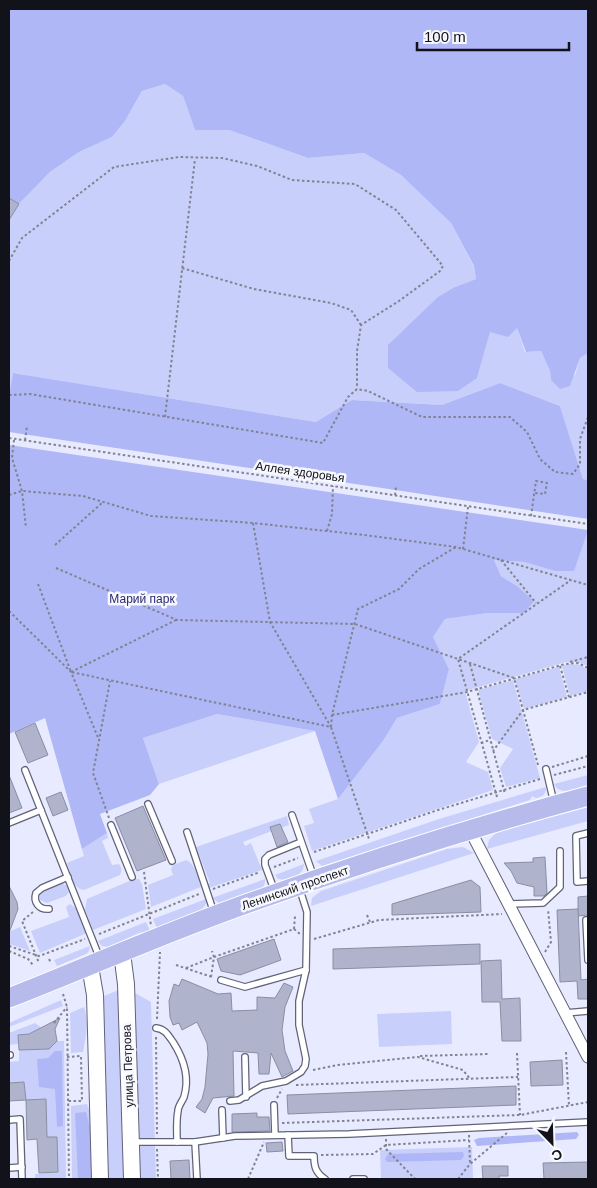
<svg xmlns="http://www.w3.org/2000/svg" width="597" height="1188" viewBox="0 0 597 1188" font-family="Helvetica,sans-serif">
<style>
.green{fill:#c9cffb}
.forest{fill:#afb7f7}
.building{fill:#afb3cb;stroke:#8a8ea5}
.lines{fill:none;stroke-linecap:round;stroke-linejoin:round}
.lane-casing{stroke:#606379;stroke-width:8}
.street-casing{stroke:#606379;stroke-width:13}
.secondary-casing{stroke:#606379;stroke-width:18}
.primary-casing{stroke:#fff;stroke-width:21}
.path{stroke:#818391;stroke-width:2;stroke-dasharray:2.5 2.5;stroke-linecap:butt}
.lane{stroke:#fff;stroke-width:5.5}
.street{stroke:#fff;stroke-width:11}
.secondary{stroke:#fff;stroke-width:16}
.primary{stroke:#b6bbec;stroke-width:19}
.labels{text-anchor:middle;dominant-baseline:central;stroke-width:5;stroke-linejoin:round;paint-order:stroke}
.street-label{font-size:12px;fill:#11121a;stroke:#f8f9fe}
.park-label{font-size:12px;fill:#2a2870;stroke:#f8f9fe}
</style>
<rect width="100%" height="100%" fill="#e8ebff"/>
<g class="green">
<polygon points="165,84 183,96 195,130 229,130 308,158 364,153 401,175 451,223 474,267 476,279 455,287 477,378 490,331 517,328 525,352 541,351 550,371 551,380 575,375 580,358 588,353 588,480 583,479 560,406 500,383 442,405 352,400 334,413 316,422 13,373 9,396 9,214 50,172 79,152 112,137 125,121 142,91"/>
<polygon points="9,445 588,530 588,666 578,662 566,662 465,691 479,742 466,762 488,772 493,790 312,851 304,826 314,823 309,809 338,799 383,741 397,718 440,704 449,669 433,637 445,619 488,613 523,613 517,586 501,576 494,560 524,562 555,571 588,530"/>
<polygon points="569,664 580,665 588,670 588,691 570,696 562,666"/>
<polygon points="559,667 567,697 524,709 515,679"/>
<polygon points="513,680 540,778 506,787 500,768 513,749 492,739 478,690"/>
<polygon points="217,714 315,731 159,784 143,738"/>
<path d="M588,775V785C577,788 561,797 554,784Z"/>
<path d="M546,787C546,794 543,797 536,798L532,796L530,800L322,866L316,861L439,819Z"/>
<polygon points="588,807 588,821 487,849 489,840 497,832"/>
<polygon points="287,816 289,825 281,828 280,824 270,827 272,831 243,842 245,846 251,843 262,870 209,888 208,884 210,883 196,847"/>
<path d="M107,833L108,838L102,841L112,865L119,864C122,868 122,871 120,875L84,890L80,889L74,884L67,863L84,856L82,849Z"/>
<polygon points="463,847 474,853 311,906 312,898 321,891 447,849"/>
<path d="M186,860C195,863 198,878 201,887L151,907L148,885L173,875L171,869L173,865Z"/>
<path d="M304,864C304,876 288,881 278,879L275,875Z"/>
<polygon points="134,879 139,879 142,884 146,909 93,930 85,909 87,899"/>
<path d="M265,879C265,882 265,884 263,887C259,892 227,902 219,903L212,898Z"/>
<polygon points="62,883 67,886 69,892 66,896 47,903 40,900 39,896 43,891"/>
<polygon points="206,899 206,904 202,909 157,928 153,919"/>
<polygon points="70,904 77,909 87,933 40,953 31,931 69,917 66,907"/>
<polygon points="146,922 150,931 139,933 108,947 102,946 98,941"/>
<polygon points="20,927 30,951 9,944 9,932"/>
<polygon points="90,946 89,951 86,954 57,966 54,960"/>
<polygon points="119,990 126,1179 108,1179 101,997"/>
<polygon points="135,993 151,1002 156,1179 137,1179 134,1092 137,1068"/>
<polygon points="61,1000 63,1006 9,1027 9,1023"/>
<path d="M84,1007C89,1022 86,1037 83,1052L71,1053L70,1013Z"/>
<polygon points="451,1011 452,1044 379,1047 377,1014"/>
<polygon points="35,1023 42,1028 29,1034 18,1035 18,1044 9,1045 9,1033"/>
<polygon points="57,1041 64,1041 66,1179 35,1179 35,1174 58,1172 57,1137 47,1137 46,1100 26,1100 24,1082 9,1083 9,1062 19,1061 19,1050 49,1049"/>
<polygon points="87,1104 93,1120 94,1179 72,1179 71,1106"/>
<polygon points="472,1147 473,1179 381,1179 380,1150"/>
</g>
<g class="forest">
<polygon points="9,9 588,9 588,353 580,358 570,386 560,389 551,380 550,371 541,351 526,352 517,328 508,337 490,332 477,378 458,391 417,392 388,368 388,345 438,297 455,287 476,279 474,266 451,223 401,175 364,153 308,158 229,130 195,130 183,96 165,84 142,91 125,121 112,137 79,152 50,172 9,214"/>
<polygon points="13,373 316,422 352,400 442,405 500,383 560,406 583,479 588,480 588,519 9,432 9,396"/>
<polygon points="9,445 588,530 574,571 555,571 524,562 494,560 501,576 517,586 534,601 524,613 488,613 445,619 433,637 449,669 440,704 397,718 383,741 338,799 315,731 217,714 143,738 159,784 150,795 100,814 107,833 82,849 45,718 9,734"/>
<polygon points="55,1051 62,1051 63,1126 57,1127 55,1089 39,1087 37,1059 48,1058"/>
<polygon points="86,1112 91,1132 92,1179 78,1179 75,1113"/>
<polygon points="577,1132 579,1135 576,1139 477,1146 474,1140 479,1138"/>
<polygon points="463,1152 464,1156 461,1160 387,1162 385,1159 388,1154"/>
</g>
<g class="building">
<polygon points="9,198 19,204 9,220"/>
<polygon points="35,723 48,755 28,763 15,732"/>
<polygon points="9,775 22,808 9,813"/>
<polygon points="61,792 68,810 53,816 46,798"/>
<polygon points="143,806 166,860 137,871 115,818"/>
<polygon points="280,824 288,842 277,847 270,827"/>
<polygon points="545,857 547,893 544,896 534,896 534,887 517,883 511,871 504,863 533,862 533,858"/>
<polygon points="471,880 480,887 481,912 392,915 392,904"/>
<polygon points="9,886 17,902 18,909 9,933"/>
<polygon points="588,896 588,915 578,916 578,897"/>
<polygon points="578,909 581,980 588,979 588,999 578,999 577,981 560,982 557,910"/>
<polygon points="274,939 281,960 240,975 221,971 217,959"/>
<polygon points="480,944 480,964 333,969 333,949"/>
<polygon points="501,960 502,999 520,998 521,1041 502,1041 500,1002 482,1002 481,961"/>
<polygon points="182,979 218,994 231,993 232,1011 257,1010 257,997 275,998 284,983 293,987 285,1007 282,1030 285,1051 293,1071 282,1077 271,1053 269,1074 259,1074 258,1053 233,1051 234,1096 213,1098 205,1113 196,1107 202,1099 205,1087 208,1054 207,1043 197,1022 182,1030 179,1023 173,1025 170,1017 169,1001 174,984 179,986"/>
<polygon points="60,1018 55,1029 57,1041 49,1049 19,1050 18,1035 29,1034"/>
<polygon points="562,1060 563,1085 531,1086 530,1062"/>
<polygon points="24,1082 26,1100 9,1101 9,1083"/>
<polygon points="516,1086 516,1105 288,1114 287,1095"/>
<polygon points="46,1099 47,1137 57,1137 58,1172 39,1173 37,1139 27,1140 26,1100"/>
<polygon points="257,1113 257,1117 269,1117 270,1131 232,1132 232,1114"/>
<polygon points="282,1142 283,1151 267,1152 266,1143"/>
<polygon points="189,1160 190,1179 171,1179 170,1161"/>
<polygon points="588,1162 588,1179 544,1179 543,1163"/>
<polygon points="482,1166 508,1166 508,1176 499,1176 499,1179 483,1179"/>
</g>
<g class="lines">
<g class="lane-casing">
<g id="lane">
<polyline points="546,769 554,803"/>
<polyline points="25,770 100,959"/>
<polyline points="148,804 172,861"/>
<polyline points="292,815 314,878"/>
<polyline points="9,823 41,810"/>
<polyline points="111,825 132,877"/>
<polyline points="187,832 214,913"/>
<polyline points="588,833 576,836 577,882 588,881"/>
<polyline points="275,892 265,865 265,859 269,855 301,842"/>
<polyline points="509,904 543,903 560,887 560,851"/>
<path d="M49,909C39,910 33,902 36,893L42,888L68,877"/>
<polyline points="588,920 586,920 588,960"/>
<polyline points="221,980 245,987 306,970"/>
<polyline points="565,1013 588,1011"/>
<path d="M156,1028C165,1029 168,1035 173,1042C184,1059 190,1077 184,1097C182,1102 178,1106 178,1111C176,1121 177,1132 177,1142"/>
<polyline points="9,1055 10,1055"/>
<polyline points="245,1057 246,1097"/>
<polyline points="230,1101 239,1100 262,1086 286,1081 301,1072 305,1066 306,1059 299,1025 299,1001 306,970 307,912 299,887"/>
<polyline points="274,1105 275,1135"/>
<polyline points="222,1110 223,1138"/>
<polyline points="9,1120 20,1119 22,1179"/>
<path d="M288,1135L289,1156H314C314,1167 316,1173 325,1179"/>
<polyline points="134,1142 195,1142 235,1136 349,1134 588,1122"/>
<polyline points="195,1142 197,1179"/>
<polyline points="9,1168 22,1167"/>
<polyline points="353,1179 364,1179"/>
</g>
</g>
<g class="street-casing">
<polyline id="street" points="470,830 588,1057"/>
</g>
<g class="secondary-casing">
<g id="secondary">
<polyline points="122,953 126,984 132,1179"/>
<polyline points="90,966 95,995 100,1179"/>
</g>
</g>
<g class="primary-casing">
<path id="primary" d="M9,998C78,971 146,941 216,915C338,870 463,830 588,796"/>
</g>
<g class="path">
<polyline points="9,261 22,238 114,167 179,157 222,158 257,166 292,180 355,184 396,210 443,266 440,271 399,301 361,325 357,351 357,388"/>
<polyline points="182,268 254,289 331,303 351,310 361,325"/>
<polyline points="9,395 30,394 323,443 348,397 357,389 368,391 422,417 510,417 527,432 540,459 555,472 573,474 580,464 580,439 588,417"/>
<polyline points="165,417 195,159"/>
<polyline points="9,438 588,524"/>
<polyline points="14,440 12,458 22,491 26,528"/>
<polyline points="25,440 27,426"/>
<polyline points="9,495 22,491 83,496 151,516 253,523 364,535 456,547 588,585"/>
<polyline points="395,495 396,487"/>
<polyline points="531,516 536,481 547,483 545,494 534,493"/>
<polyline points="253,523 270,622 331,727"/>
<polyline points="327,531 332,514 333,486"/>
<polyline points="55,545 103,502"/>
<polyline points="463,549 468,507"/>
<polyline points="501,560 536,603"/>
<polyline points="56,568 177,620 355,624 514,678 523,710 493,751"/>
<polyline points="38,584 71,672 331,727 369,839"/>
<polyline points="9,611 71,672 99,740"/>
<polyline points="570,662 588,657"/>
<polyline points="470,664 505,794"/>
<polyline points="560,666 569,697"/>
<polyline points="71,672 176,620"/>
<polyline points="332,715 467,692 565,664 578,663 588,668"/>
<polyline points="331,727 332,715 358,609 399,589 419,569 456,547"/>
<polyline points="481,743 490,740"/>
<polyline points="538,765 523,710 588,692"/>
<polyline points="552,767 588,756"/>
<polyline points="554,775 588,766"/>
<polyline points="497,797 458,659 571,580"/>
<polyline points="109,818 93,773 110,681"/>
<polyline points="314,852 438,810 540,779"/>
<polyline points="274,867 298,858"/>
<polyline points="144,872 151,926"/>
<polyline points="213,889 260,872"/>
<polyline points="33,912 22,921 39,963"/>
<polyline points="367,915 370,922"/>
<polyline points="294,929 300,934"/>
<polyline points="99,934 199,894"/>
<polyline points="314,939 379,920 502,914"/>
<polyline points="9,946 39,956 85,939"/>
<polyline points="9,951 28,959 33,965"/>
<polyline points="545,952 551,942 548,909"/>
<polyline points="49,959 51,963"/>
<polyline points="176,965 212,977"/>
<polyline points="186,968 214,957 212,951"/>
<polyline points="211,977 214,957 294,929 295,916"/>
<polyline points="63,994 67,1007 69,1179"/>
<polyline points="157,1019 160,952"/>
<polyline points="54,1023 67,1007"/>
<polyline points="156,1037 157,1134"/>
<polyline points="566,1052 569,1106"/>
<polyline points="517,1053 520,1115"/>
<polyline points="420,1056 488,1054"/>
<polyline points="67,1057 81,1056 82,1101 67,1101"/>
<polyline points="313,1070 338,1065 418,1057 463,1070 470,1079"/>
<polyline points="296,1085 518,1077"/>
<polyline points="277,1098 282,1089"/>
<polyline points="282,1123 520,1115 588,1102"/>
<polyline points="469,1135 470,1163"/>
<polyline points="386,1139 386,1149 415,1179"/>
<polyline points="157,1149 158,1179"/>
<polyline points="321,1155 373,1154 386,1145 469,1140"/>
<polyline points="248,1179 264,1142"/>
<polyline points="458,1179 470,1164 507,1133"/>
</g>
<use href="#lane" class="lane"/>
<use href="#street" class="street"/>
<use href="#secondary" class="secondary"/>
<use href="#primary" class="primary"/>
</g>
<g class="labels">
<g class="street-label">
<text transform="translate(300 472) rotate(8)">Аллея здоровья</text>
<text transform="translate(295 888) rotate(-19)">Ленинский проспект</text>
<text transform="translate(128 1066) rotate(-92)">улица Петрова</text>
</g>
<g class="park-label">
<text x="142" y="599">Марий парк</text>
</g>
</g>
<rect width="597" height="1188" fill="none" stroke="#11121a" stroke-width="20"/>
<g transform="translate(552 1143) rotate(157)" stroke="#f8f9fe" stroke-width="4" paint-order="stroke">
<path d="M0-4L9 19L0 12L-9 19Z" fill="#11121a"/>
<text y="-8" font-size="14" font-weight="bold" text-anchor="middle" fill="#11121a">С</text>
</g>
<path d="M417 42v8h152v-8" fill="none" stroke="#11121a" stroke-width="2.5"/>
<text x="424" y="42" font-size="15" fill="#11121a" stroke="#f8f9fe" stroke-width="4" paint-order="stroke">100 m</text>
</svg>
